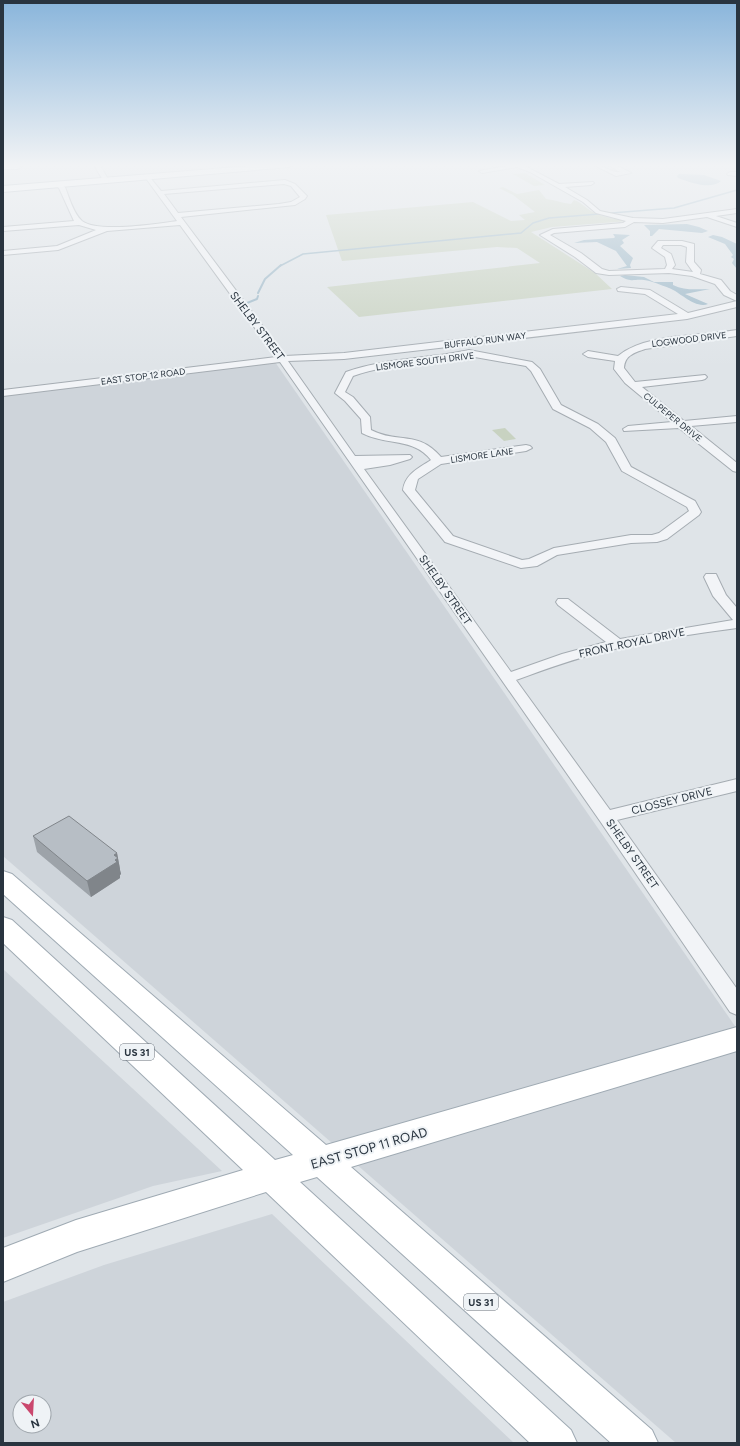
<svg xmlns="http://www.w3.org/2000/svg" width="740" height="1446" viewBox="0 0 740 1446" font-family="Figtree,sans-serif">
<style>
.built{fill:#ced4da;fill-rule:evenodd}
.green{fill:#c8d2c1}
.water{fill:#9bb7c7}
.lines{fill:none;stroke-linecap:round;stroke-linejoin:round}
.stream-far1{stroke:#9bb7c7;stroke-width:1.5}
.stream{stroke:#9bb7c7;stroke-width:2}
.minor-casing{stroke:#a5acb2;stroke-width:2}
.major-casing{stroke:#9faab3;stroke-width:2}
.minor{fill:#f2f4f7;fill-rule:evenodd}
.major{fill:#fff;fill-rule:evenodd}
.wall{fill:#9da3a9}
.shaded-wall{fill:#80858a}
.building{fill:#b7bec5;stroke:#80858a}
.labels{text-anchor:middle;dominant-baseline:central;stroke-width:4;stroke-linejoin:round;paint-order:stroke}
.far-street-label{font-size:9px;fill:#29343f;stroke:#eff3f6}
.shield{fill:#eff3f6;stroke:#646d76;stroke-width:1}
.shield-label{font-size:10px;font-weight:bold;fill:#29343f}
.street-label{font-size:11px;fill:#29343f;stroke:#eff3f6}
.near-street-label{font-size:13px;fill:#29343f;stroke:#eff3f6}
</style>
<rect width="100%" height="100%" fill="#dfe4e8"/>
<g class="built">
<polygon points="275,362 737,1029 737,1443 676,1443 3,856 3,395"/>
<polygon points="3,969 222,1171 153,1186 3,1238"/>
<path d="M272,1214L514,1443H3V1302L104,1265ZM20,1402H44V1426H20Z"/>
</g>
<g class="green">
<polygon points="525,173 545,185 534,186 513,174"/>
<path d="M503,187L517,194L539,190L546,199C555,200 562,203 571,204L574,200C583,203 586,209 595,213C605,218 618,219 629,221L552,227L531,232L595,273L612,289L359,317L327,287L540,263L517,248L497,247L342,261L326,215L473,202L511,221L525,220L519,215L535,212L513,195L499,188Z"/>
<polygon points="505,428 516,439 504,441 492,430"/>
</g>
<g class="water">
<path d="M679,174L704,175L721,181C711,190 692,183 678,178L677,176Z"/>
<polygon points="687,224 699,227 708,231 702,233 659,229 652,236 650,236 650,231 644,225"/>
<polygon points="613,234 630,235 622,240 624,243 620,246 633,258 630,265 631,268 617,269 627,266 616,251 597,242 574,243 584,240 614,238 615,237"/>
<polygon points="713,235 722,237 737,244 737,269 732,263 734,259 731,257 733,255 725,244 708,237"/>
<path d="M625,275L644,277L654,282H673V285C685,291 697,289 710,289L685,294L708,304C695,309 680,292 669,288C661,285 652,281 644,280C632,279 633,283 620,276Z"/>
</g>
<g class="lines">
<polyline class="stream-far1" points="280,266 303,254 521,233 533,223 549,218 674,208 737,190"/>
<g class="stream">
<polyline points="258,293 265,279 281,265"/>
<polyline points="242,305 257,299 258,296"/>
</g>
<g class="minor-casing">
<g id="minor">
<polygon points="3,165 17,165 21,167 18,169 4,169"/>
<polygon points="94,165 100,165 109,181 108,182 104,182"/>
<path d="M512,165H523L559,184L593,182L594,183L591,185L565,187L587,200L600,211L633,218L663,219L737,209V213L716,216L737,223V227L707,217L663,223L634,222L625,227L554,233L550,235L581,253L602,269L609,271L665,269L667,265L665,257L652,248L658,241H682L694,244V262L701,270L700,274L721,280L730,291L737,295V307L687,319L344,359L288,361L355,456L410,455L412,457L410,459L390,465L364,469L511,672L562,654L606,642L558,605L556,602L558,599H568L620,639L733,620L713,596L704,577L706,574H716L726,595L737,608V628C693,634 650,640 607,651C576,658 546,669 516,680L610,810L737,779V791L617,820L737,989V1015L730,1012L600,821L280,362L3,396V390L276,357L180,225L107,231L58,250L3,255V251L57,246L96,230L79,225L3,231V227L74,221L59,188L54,185L57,183L65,187C69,197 73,213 82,221C97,233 157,224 177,221L145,177L148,175L161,191L285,180L295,184L307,196L305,199L295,205L181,217L285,356L344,353L678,314L645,294L618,291L617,289L621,287L650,290L688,313L737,301L724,295L715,284L692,276L669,273L609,275L596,273L575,257L540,235L553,229L623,223L626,221L596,213L583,202L530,172L517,167L482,173L479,171ZM284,184L291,186L300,197L291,202L279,204L178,213L164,194ZM663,245H681L687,247L686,262L693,272L672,269L675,265L671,254L661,248Z"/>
<path d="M594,165C604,165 611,173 620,172L608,165H616L631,173L616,176Z"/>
<polygon points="730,172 737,172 737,176 728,175 727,174"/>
<path d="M737,330V336L645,349C634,353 625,355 624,368L635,382L705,375L707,377L705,379L702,380L642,387L684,421L737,416V422L691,426L737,463V472L733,471L679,428L624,431L623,429L628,426L672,422L625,383L614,369L615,361L588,357L583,354L588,351L618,356C646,333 702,336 737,330Z"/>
<path d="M469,350L532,362L540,369L561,405L598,424L615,438L631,467L695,501L701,512L699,515L667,539L657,542L631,543L557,555L537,566L521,568L445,542L403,490C405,474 419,468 431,460C413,437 387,446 362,433L361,419L345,401L335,393L346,372C385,358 428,359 469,350ZM469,356L526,366L531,371L553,409L590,428L606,442L622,471L687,507L689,511L659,533L652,535H631L554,548L529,559L522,560L453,536L415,490L418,479L441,464L526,451L532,448L530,446L526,445L441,457C418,430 398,444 371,430L370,417L353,397L345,392L353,376C390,363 431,364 469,356Z"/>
</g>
</g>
<g class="major-casing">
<g id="major">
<polygon points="262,165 293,165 289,167 3,192 3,186"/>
<polygon points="3,871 12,874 326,1145 737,1027 737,1051 351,1167 652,1430 658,1443 611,1443 317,1177 300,1182 571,1430 577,1443 530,1443 266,1192 77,1252 3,1282 3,1248 76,1220 243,1170 3,943 3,917 12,920 275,1160 293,1155 3,894"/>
</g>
</g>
<use href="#minor" class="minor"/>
<use href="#major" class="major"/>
</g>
<polygon class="wall" points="33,836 117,853 120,869 120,870 121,874 120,875 120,878 91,897 37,852"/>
<polygon class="shaded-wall" points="117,853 120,869 120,870 121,874 120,875 120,878 91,897 87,881 114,855"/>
<polygon class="building" points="69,816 117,853 114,855 118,858 115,860 117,862 87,881 33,836"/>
<linearGradient id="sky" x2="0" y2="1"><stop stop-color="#89b5db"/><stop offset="0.45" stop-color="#f1f3f5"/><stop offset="1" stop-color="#f1f3f5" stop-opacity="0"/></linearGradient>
<rect width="740" height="367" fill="url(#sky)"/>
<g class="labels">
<g class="far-street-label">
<text transform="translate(689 339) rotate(-7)">LOGWOOD DRIVE</text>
<text transform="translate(485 340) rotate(-7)">BUFFALO RUN WAY</text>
<text transform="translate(425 361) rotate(-7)">LISMORE SOUTH DRIVE</text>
<text transform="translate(143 376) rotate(-7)">EAST STOP 12 ROAD</text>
<text transform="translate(673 417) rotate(39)">CULPEPER DRIVE</text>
<text transform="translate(482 455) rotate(-8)">LISMORE LANE</text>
</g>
<g class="shield">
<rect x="120" y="1044" width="34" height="16" rx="3"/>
<rect x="464" y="1294" width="34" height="16" rx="3"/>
</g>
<g class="shield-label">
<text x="137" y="1052">US 31</text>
<text x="481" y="1302">US 31</text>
</g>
<g class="street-label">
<text transform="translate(257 326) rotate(53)">SHELBY STREET</text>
<text transform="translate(445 590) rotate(55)">SHELBY STREET</text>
<text transform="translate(632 643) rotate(-12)">FRONT ROYAL DRIVE</text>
<text transform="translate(672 801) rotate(-14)">CLOSSEY DRIVE</text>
<text transform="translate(632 854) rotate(55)">SHELBY STREET</text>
</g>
<g class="near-street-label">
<text transform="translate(369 1148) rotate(-16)">EAST STOP 11 ROAD</text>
</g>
</g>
<rect width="740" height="1446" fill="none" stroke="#29343f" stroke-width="8"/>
<g transform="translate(32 1414) rotate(162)"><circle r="19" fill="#eff3f6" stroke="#a0a7ad"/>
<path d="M0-3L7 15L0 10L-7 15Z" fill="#ca486e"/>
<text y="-6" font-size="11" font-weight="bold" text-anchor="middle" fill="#29343f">N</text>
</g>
</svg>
